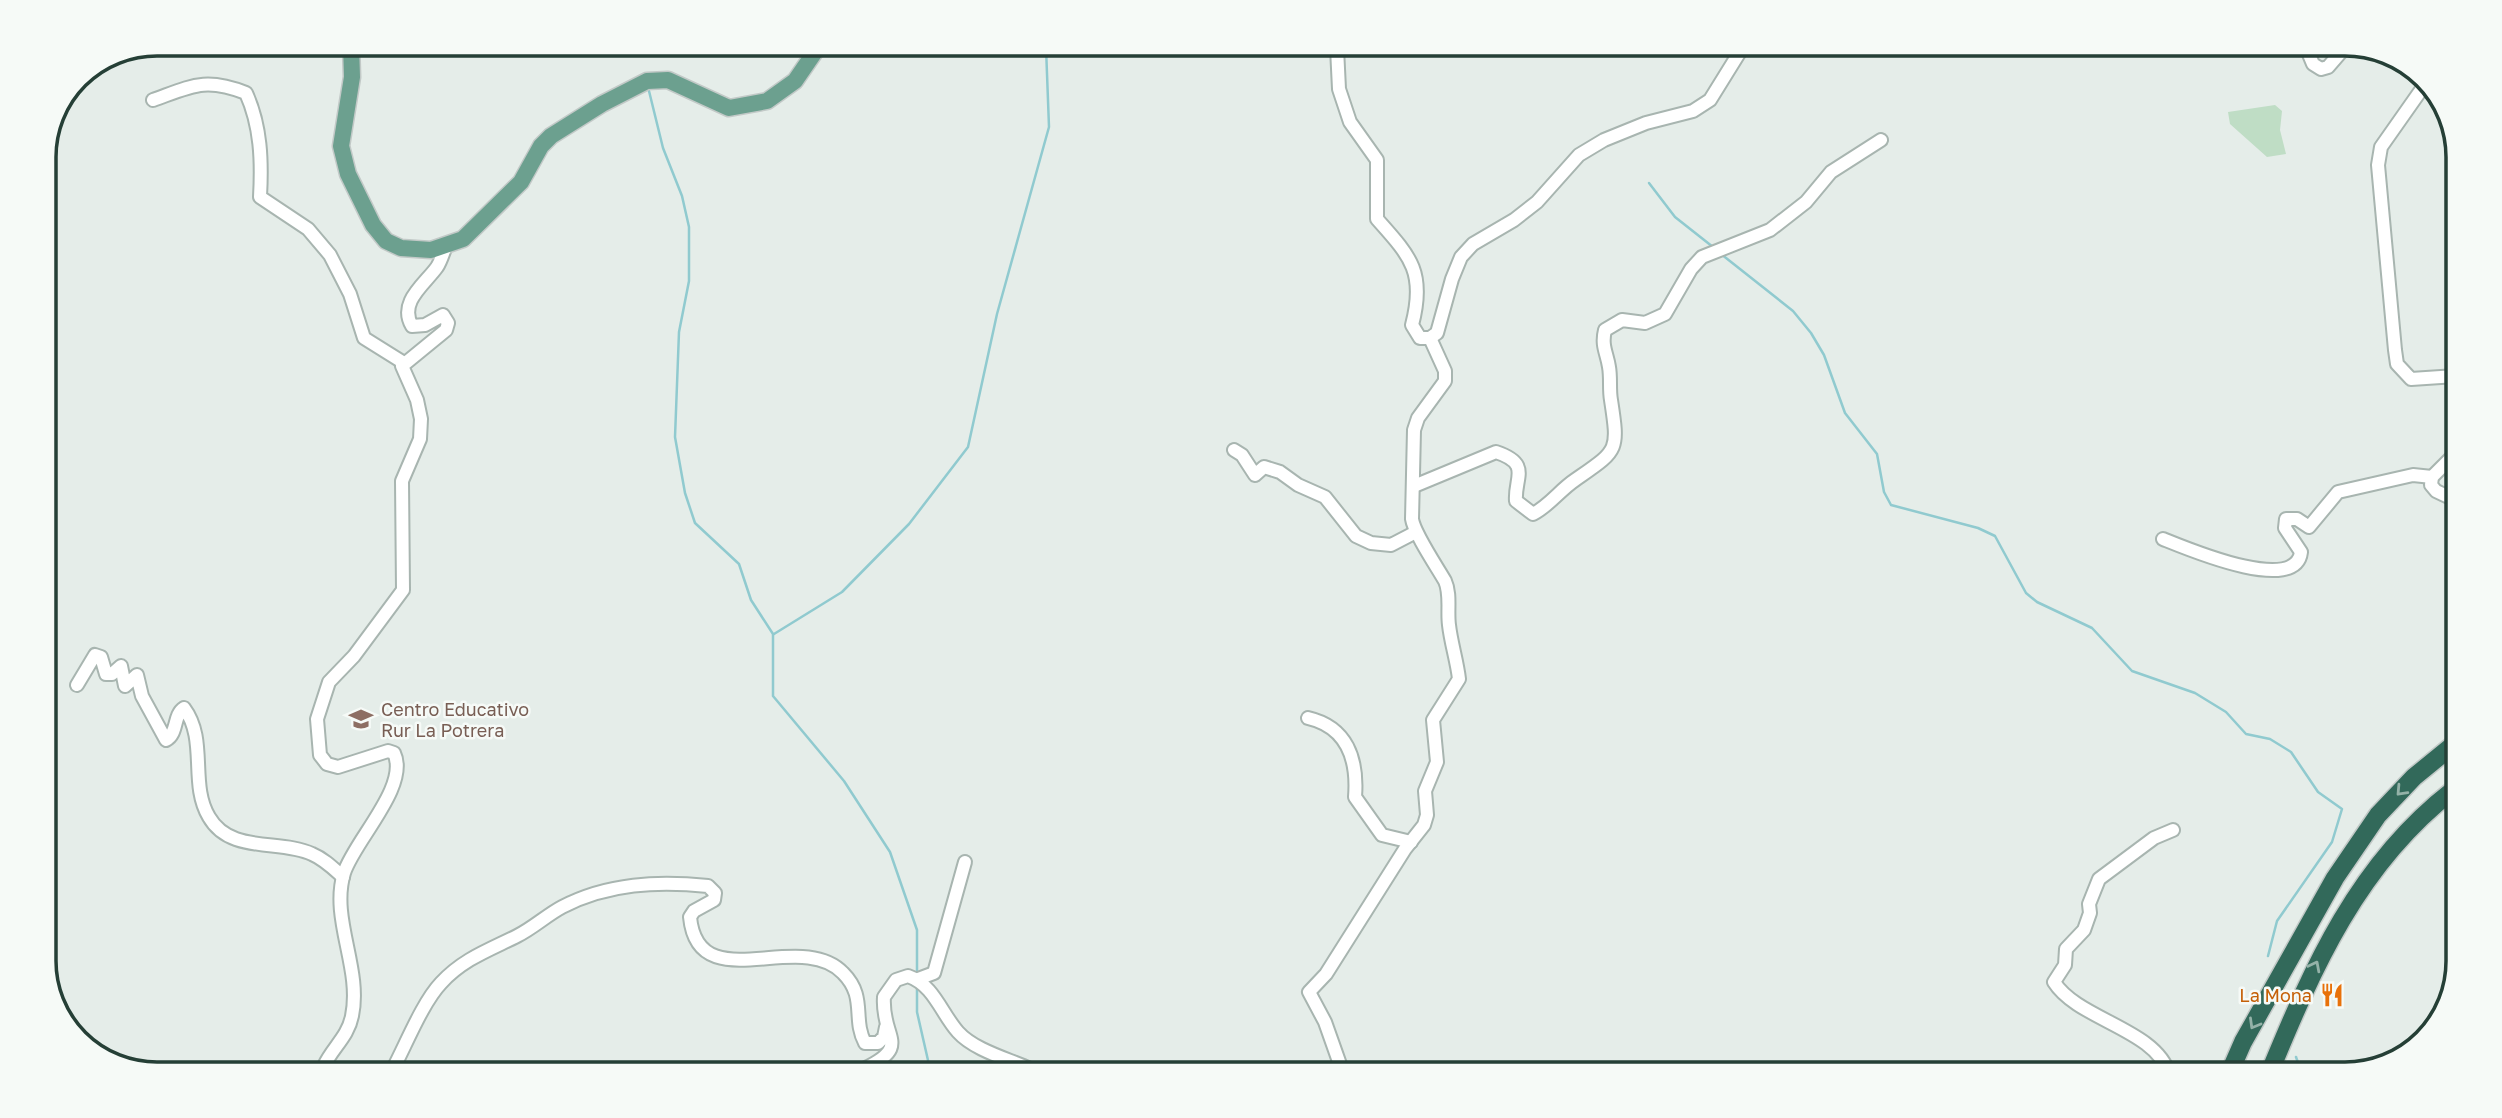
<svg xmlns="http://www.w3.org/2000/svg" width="2502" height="1118" viewBox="0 0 2502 1118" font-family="'Golos Text',sans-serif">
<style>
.green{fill:#bfddc5}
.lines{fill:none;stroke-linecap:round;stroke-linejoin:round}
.stream{stroke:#90cacf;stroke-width:2.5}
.minor-casing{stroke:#a8b5b0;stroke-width:16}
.major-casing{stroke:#c2c9c7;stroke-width:19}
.highway-casing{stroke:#c2c9c7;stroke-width:21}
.minor{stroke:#fff;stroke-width:12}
.major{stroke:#6ca08f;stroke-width:16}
.highway{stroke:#32695a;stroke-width:18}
.oneway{stroke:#94b2a8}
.labels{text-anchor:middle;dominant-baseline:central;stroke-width:5;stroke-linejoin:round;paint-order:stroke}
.education-label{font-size:18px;fill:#785e54;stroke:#f6faf7;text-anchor:start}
.food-label{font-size:18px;fill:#c56008;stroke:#f6faf7;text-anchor:end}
.rim{fill:none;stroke:#253f36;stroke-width:3.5}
</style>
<rect width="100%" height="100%" fill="#e5ede9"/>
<polygon class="green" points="2275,105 2282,111 2280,130 2286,154 2267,157 2230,124 2228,112"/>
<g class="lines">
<g class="stream">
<polyline points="649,91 663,148 682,196 689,227 689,281 679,332 675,437 685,493 695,523 739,564 751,600 773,634 773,696 844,781 890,852 917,930 917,976"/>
<polyline points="1649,183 1675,217 1713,247"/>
<polyline points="1721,254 1793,311 1811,333 1824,355 1845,413 1877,454 1884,492 1891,505 1978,528 1995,536 2026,593 2037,602 2092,628 2132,671 2195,693 2226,712 2246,734 2270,739 2291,752 2318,792 2342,809 2332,842 2277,921 2268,956"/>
<polyline points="774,634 842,592 909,524 968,447 997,314 1049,127 1046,47"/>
<polyline points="917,986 917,1012 930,1069"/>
<polyline points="2296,1057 2302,1074"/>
</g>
<g class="minor-casing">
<g id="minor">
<path d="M1337,48L1339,89L1350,122L1377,160V219C1410,256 1426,272 1412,325L1420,338H1430L1437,333L1452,279L1461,257L1473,244L1514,220L1537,202L1579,155L1604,140L1646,123L1693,111L1710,100L1741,50"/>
<polyline points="2308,52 2313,64 2321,69 2328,67 2341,52"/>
<polyline points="2426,83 2381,147 2378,165 2395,350 2397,364 2411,379 2456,376"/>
<path d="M153,100C192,86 205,77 246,93C261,126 262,161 260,197L308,229L330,255L350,294L364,338L404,363"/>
<polyline points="1234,450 1242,455 1255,475 1264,467 1280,472 1298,485 1325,497 1356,536 1371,543 1391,545 1416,532"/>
<path d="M1414,486L1496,452C1532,464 1514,478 1516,501L1533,514C1550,505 1560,490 1575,480C1618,450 1619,452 1611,400C1609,389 1611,378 1609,367C1607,353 1601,346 1605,330L1622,320L1645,323L1665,314L1691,269L1702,257L1770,230L1806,202L1831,172L1881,140"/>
<polyline points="2455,500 2436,491 2431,485 2432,477 2455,454"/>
<path d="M2163,539C2188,549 2296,595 2301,552L2285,528L2286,519H2297L2309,527L2338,492L2413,475L2432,477"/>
<path d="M77,685L95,655L101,657L106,674H112L121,666L125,686L137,675L142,696L166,740C178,734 173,715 184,708C208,740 189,784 209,817C230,854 280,839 312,854C324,859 333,868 343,877"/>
<path d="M1308,718C1347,727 1358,759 1355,797L1382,835L1411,842"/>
<polyline points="918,979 934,973 965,862"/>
<path d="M324,1066C332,1048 348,1037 352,1016C362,968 330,919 344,873C354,841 410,786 394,753L388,751L338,767L327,764L320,755L317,719L329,682L354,656L403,590L402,481L420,439L421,419L417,400L402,366L446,330L448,323L443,315L425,325L412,326C398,302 425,284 437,267C441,261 443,253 446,246"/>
<path d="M394,1067C407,1042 423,1002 441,983C463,959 489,950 517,936C533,928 547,915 562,907C608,883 658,881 708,886L715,893L714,900L694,911L690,917C698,1000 800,928 843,973C867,997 852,1019 865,1043H878L884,1037L886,1027"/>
<path d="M866,1068C912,1045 881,1038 884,997L896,980L908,976C934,985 941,1013 958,1032C974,1050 1008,1059 1030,1069"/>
<path d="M1342,1070L1325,1022L1309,992L1326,974L1405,849L1424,825L1427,815L1425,791L1437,762L1433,720L1459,679C1457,661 1451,643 1449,625C1447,611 1451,594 1445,581C1437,567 1414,533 1412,519L1414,430L1418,418L1445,381V371L1430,338"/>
<path d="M2169,1074C2156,1029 2078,1020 2054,982L2065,965L2066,949L2084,930L2090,913L2089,904L2099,879L2154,838L2173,830"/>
</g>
</g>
<g class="major-casing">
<polyline id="major" points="351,45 352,77 341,146 348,174 373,225 386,241 401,248 431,250 463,239 521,182 541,146 551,136 602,104 647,81 668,80 729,108 767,101 795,81 819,46"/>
</g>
<g class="highway-casing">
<g id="highway">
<polyline points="2229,1074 2243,1042 2335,878 2378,815 2414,777 2452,746"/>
<path d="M2269,1074C2313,967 2358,864 2452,791"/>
</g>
</g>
<use href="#minor" class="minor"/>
<use href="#major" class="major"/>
<use href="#highway" class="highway"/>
</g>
<defs><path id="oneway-chevron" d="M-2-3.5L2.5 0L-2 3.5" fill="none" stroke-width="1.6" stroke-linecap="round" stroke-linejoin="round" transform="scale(1.75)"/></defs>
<g class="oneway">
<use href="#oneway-chevron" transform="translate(2401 791) rotate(133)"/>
<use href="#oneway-chevron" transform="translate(2315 966) rotate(-63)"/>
<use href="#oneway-chevron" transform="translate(2254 1024) rotate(120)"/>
</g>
<defs>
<g id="school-bare" transform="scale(1.89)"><path d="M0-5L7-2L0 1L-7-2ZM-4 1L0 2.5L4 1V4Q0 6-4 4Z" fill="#8d6e63" stroke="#f6faf7" stroke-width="2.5" paint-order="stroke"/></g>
<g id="restaurant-bare" transform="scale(1.89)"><path d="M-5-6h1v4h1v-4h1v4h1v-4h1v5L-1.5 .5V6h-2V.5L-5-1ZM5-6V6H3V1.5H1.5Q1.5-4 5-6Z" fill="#e8710a" stroke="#f6faf7" stroke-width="2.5" paint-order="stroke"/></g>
</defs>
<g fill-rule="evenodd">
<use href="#school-bare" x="361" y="719"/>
<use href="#restaurant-bare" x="2332" y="995"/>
</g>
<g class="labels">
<g class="education-label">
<text x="381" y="709">Centro Educativo<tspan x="381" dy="21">Rur La Potrera</tspan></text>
</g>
<g class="food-label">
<text x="2312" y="995">La Mona</text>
</g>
</g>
<path d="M0 0H2502V1118H0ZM157 56H2345A101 101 0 0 1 2446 157V961A101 101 0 0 1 2345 1062H157A101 101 0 0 1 56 961V157A101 101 0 0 1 157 56Z" fill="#f6faf7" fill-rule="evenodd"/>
<path class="rim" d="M157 56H2345A101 101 0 0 1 2446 157V961A101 101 0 0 1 2345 1062H157A101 101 0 0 1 56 961V157A101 101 0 0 1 157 56Z"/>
</svg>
